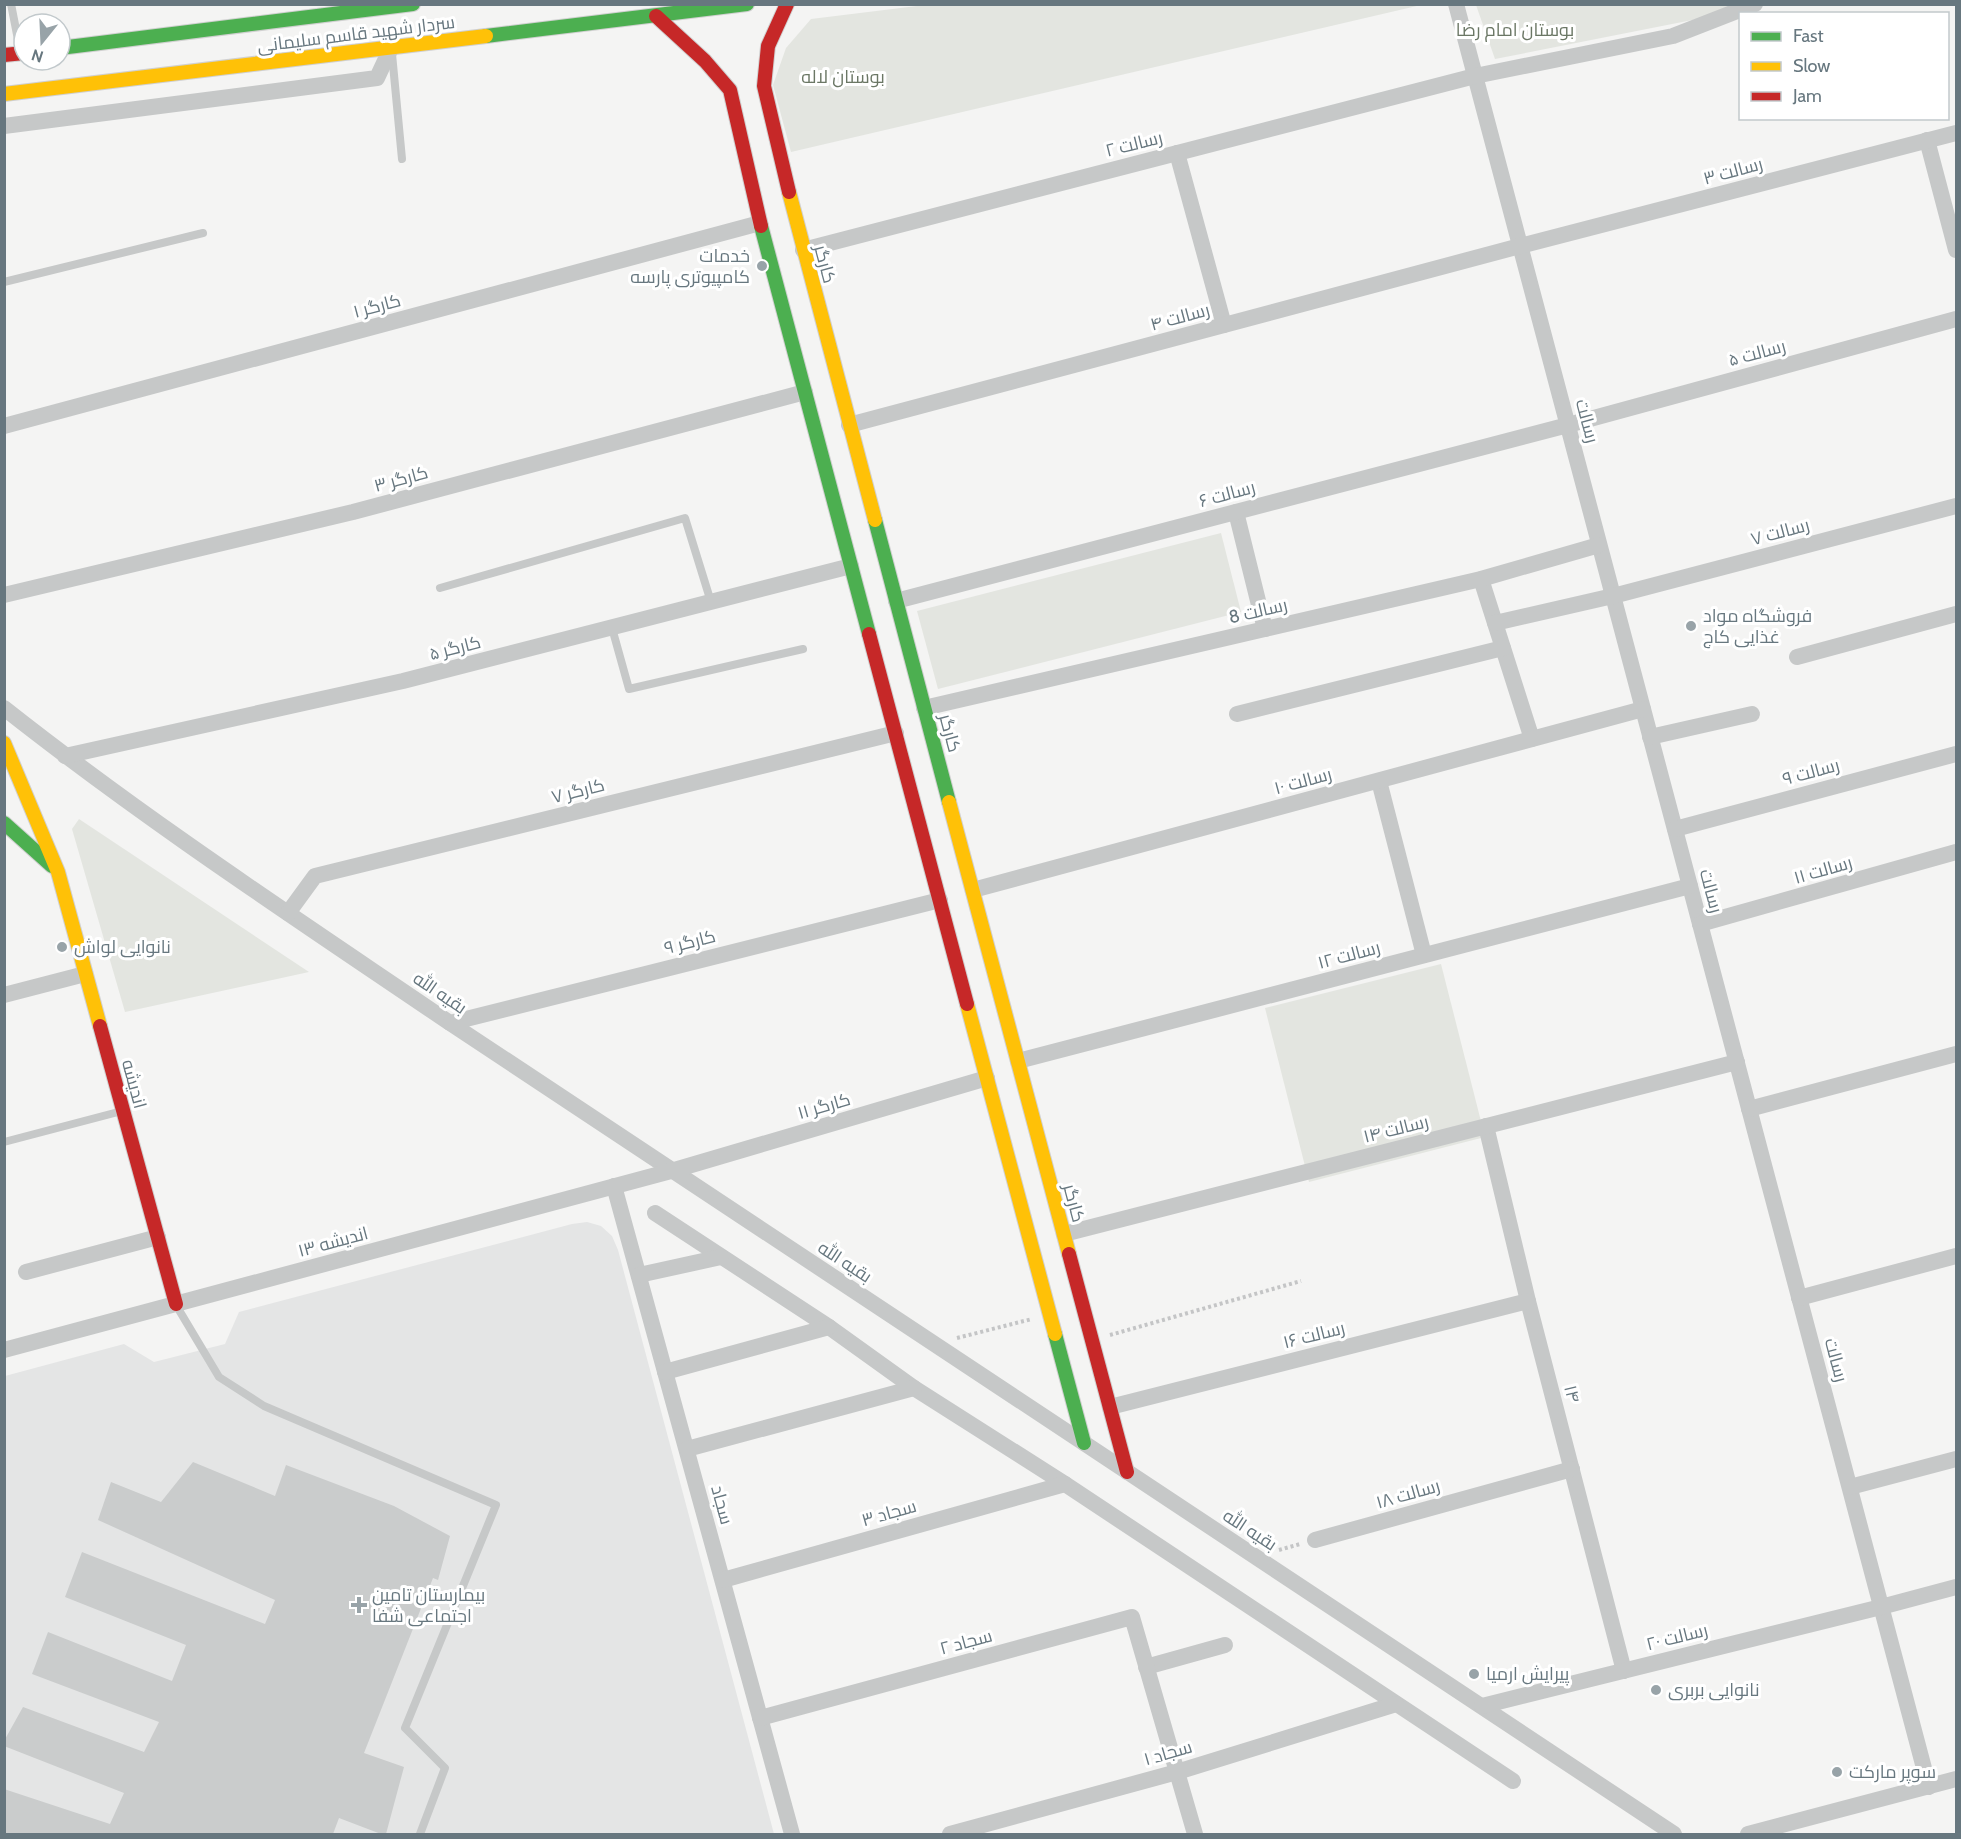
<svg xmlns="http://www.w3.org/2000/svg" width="1961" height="1839" viewBox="0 0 1961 1839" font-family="Cabin,Cairo,sans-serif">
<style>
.built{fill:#e4e5e5}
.green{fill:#e3e5e0}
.building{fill:#cacccc}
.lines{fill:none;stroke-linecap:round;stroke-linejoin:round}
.fast-casing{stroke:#d0d0d0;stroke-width:16}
.slow-casing{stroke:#d0d0d0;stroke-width:16}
.jam-casing{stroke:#d0d0d0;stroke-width:16}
.path{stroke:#c4c5c6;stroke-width:4;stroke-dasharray:3 3;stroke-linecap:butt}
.lane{stroke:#c6c8c8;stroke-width:8}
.street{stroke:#c6c8c8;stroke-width:16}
.fast{stroke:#4caf50;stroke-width:14}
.slow{stroke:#ffc107;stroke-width:14}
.jam{stroke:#c62828;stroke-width:14}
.poi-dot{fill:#98a3a8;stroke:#fff;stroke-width:2}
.labels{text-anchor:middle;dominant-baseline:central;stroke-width:6;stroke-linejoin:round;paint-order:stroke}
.park-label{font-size:18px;fill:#6b7765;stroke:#fff}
.street-label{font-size:18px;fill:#67777f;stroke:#fff}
.poi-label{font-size:18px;fill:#67777f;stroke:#fff;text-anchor:start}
</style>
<rect width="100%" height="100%" fill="#f4f4f3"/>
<polygon class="built" points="587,1222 601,1226 612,1236 618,1250 774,1834 5,1834 5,1376 124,1344 154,1362 225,1344 239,1312 572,1224"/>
<g class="green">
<polygon points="1736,4 1738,11 1495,59 1476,5"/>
<polygon points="925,5 1421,5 791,152 773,85 786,48 811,19"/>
<polygon points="1221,533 1241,612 938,689 917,611"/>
<polygon points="79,819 309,972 125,1012 72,829"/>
<polygon points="1441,964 1485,1137 1309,1182 1265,1008"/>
</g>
<polygon class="building" points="193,1462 275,1496 286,1465 394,1506 450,1536 438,1580 433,1578 364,1753 404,1767 386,1834 381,1834 339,1818 333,1834 4,1834 4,1789 110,1824 124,1793 4,1746 4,1741 23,1707 144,1752 159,1722 32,1674 48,1632 172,1681 186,1645 65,1597 82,1552 265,1624 275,1600 98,1520 111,1482 161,1502"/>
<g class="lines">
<g class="fast-casing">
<g id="fast">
<polyline points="486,36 747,4"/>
<polyline points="60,48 413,4"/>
<polyline points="761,226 869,634"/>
<polyline points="875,520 949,802"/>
<polyline points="4,823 52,866"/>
<polyline points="1055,1334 1084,1443"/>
</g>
</g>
<g class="slow-casing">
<g id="slow">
<polyline points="4,94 486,36"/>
<polyline points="789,192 875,520"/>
<polyline points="4,743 58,872 100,1026"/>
<polyline points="949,802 1069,1254"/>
<polyline points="967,1004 1055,1334"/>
</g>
</g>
<g class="jam-casing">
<g id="jam">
<polyline points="787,4 768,46 764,86 789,192"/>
<polyline points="656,16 705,61 730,90 761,226"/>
<polyline points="4,55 24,53"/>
<polyline points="869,634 967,1004"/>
<polyline points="100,1026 176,1304"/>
<polyline points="1069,1254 1127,1472"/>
</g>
</g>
<g class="path">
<polyline points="1110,1335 1301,1281"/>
<polyline points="957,1338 1032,1319"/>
<polyline points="1279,1550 1300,1544"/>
</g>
<g class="lane">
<polyline points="11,4 20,50"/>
<polyline points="392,54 402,159"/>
<polyline points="4,282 203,233"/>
<polyline points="440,588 685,518 711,602"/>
<polyline points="612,628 629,689 803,649"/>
<polyline points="4,1142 122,1111"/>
<polyline points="176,1305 219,1377 264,1406 496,1505 405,1728 445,1768 420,1834"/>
</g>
<g class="street">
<polyline points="1456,4 1929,1787"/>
<polyline points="4,126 377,78 391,48"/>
<polyline points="1927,140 1956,250"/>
<polyline points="1177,153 1224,325"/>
<polyline points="803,250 1475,76 1673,36 1755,4"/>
<polyline points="849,425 1520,246 1956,133"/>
<polyline points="4,426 760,223"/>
<polyline points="1236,512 1265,629"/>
<polyline points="1481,579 1532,739"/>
<polyline points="4,595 353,512 805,392"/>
<polyline points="896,601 1568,425 1956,319"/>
<polyline points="1495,623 1613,596 1956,506"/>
<polyline points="1797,657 1956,614"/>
<path d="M4,708C147,821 300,921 450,1023L1674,1834"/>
<polyline points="924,708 1481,579 1599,545"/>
<polyline points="1237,714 1503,648"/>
<polyline points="1650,737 1752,714"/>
<polyline points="65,756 403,681 851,566"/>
<polyline points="1379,781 1424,955"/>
<polyline points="1675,829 1956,754"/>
<polyline points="973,890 1643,709"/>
<polyline points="288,913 315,876 896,733"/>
<polyline points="1700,924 1956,852"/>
<polyline points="4,995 85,974"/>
<polyline points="450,1023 940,900"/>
<polyline points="1018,1061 1690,886"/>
<polyline points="1749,1109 1956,1054"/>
<polyline points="1486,1126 1528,1301 1624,1671"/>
<polyline points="614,1186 792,1834"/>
<polyline points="655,1213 829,1327 914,1388 1065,1484 1513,1781"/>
<polyline points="1064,1234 1737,1062"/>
<polyline points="26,1272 158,1237"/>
<polyline points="639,1275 721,1257"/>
<polyline points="1799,1298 1956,1256"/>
<polyline points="4,1350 671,1171 987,1078"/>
<polyline points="665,1372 829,1327"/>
<polyline points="1110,1407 1528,1301"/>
<polyline points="687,1449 914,1388"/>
<polyline points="1850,1487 1956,1459"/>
<polyline points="1315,1540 1572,1469"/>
<polyline points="723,1580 1065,1484"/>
<polyline points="1146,1667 1225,1645"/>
<polyline points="1482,1706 1881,1607 1956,1587"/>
<polyline points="760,1718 1132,1617 1195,1834"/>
<polyline points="950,1834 1177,1772 1396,1704"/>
<polyline points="1748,1834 1956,1779"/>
</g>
<use href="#fast" class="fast"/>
<use href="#slow" class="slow"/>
<use href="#jam" class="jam"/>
</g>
<g class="poi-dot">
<circle cx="762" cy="266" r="6"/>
<circle cx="1691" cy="626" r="6"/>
<circle cx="62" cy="947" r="6"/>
<path d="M356 1596h6v6h6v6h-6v6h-6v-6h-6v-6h6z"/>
<circle cx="1474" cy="1674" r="6"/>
<circle cx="1656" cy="1690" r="6"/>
<circle cx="1837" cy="1772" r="6"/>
</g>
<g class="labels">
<g class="park-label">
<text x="1515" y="30">بوستان امام رضا</text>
<text x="843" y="77">بوستان لاله</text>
</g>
<g class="street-label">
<text transform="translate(356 34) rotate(-7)">سردار شهید قاسم سلیمانی</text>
<text transform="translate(1134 144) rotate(-14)">رسالت ۲</text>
<text transform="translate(1733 171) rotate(-15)">رسالت ۳</text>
<text transform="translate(825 264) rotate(75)">کارگر</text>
<text transform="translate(377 306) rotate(-15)">کارگر ۱</text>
<text transform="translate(1180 317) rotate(-15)">رسالت ۴</text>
<text transform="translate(1757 353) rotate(-15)">رسالت ۵</text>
<text transform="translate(1587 421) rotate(75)">رسالت</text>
<text transform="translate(401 479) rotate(-15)">کارگر ۳</text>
<text transform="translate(1227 494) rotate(-15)">رسالت ۶</text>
<text transform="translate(1780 532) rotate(-15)">رسالت ۷</text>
<text transform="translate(1258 611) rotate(-13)">رسالت 8</text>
<text transform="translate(455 648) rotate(-14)">کارگر ۵</text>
<text transform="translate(950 733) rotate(75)">کارگر</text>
<text transform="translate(1811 772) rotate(-15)">رسالت ۹</text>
<text transform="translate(1303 781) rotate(-15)">رسالت ۱۰</text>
<text transform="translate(578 791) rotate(-14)">کارگر ۷</text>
<text transform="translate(1823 870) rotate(-16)">رسالت ۱۱</text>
<text transform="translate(1711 891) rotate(75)">رسالت</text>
<text transform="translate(690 942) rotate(-14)">کارگر ۹</text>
<text transform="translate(1349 955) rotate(-15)">رسالت ۱۲</text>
<text transform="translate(440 993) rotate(34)">بقیه الله</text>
<text transform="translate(134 1084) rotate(75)">اندیشه</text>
<text transform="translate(824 1106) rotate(-16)">کارگر ۱۱</text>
<text transform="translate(1396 1129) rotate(-14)">رسالت ۱۴</text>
<text transform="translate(1074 1203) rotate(75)">کارگر</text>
<text transform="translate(333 1242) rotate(-15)">اندیشه ۱۳</text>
<text transform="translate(845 1262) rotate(33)">بقیه الله</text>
<text transform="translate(1314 1335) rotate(-14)">رسالت ۱۶</text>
<text transform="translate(1836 1360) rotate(75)">رسالت</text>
<text transform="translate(1572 1394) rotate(76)">۱۴</text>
<text transform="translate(1408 1494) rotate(-16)">رسالت ۱۸</text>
<text transform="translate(722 1505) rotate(75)">سجاد</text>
<text transform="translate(889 1513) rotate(-16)">سجاد ۳</text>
<text transform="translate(1250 1530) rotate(33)">بقیه الله</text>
<text transform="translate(1677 1637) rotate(-14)">رسالت ۲۰</text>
<text transform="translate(966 1642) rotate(-15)">سجاد ۲</text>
<text transform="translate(1168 1753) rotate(-16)">سجاد ۱</text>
</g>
<g class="poi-label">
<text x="750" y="256" text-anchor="end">خدمات<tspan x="750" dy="21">کامپیوتری پارسه</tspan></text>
<text x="1703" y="616">فروشگاه مواد<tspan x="1703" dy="21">غذایی کاج</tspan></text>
<text x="74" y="947">نانوایی لواش</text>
<text x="372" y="1595">بیمارستان تامین<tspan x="372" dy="21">اجتماعی شفا</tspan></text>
<text x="1486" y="1674">پیرایش ارمیا</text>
<text x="1668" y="1690">نانوایی بربری</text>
<text x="1849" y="1772">سوپر مارکت</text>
</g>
</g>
<rect width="1961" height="1839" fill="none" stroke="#67777f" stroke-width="12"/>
<rect x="1739" y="12" width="210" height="108" fill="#ffffff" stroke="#c2c9cc" stroke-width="1.5"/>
<rect x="1751" y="32" width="30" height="9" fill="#4caf50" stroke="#c2c9cc" stroke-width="1.5"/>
<text x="1793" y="42" font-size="18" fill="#67777f">Fast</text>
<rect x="1751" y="62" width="30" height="9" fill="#ffc107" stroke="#c2c9cc" stroke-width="1.5"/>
<text x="1793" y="72" font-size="18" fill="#67777f">Slow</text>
<rect x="1751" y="92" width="30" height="9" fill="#c62828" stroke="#c2c9cc" stroke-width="1.5"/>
<text x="1793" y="102" font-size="18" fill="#67777f">Jam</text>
<g transform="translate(42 42) rotate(198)"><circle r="28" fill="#ffffff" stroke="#c2c9cc" stroke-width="1.5"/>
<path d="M0-4.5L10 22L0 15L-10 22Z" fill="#98a3a8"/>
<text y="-9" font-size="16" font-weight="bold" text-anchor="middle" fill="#67777f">N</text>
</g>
</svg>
